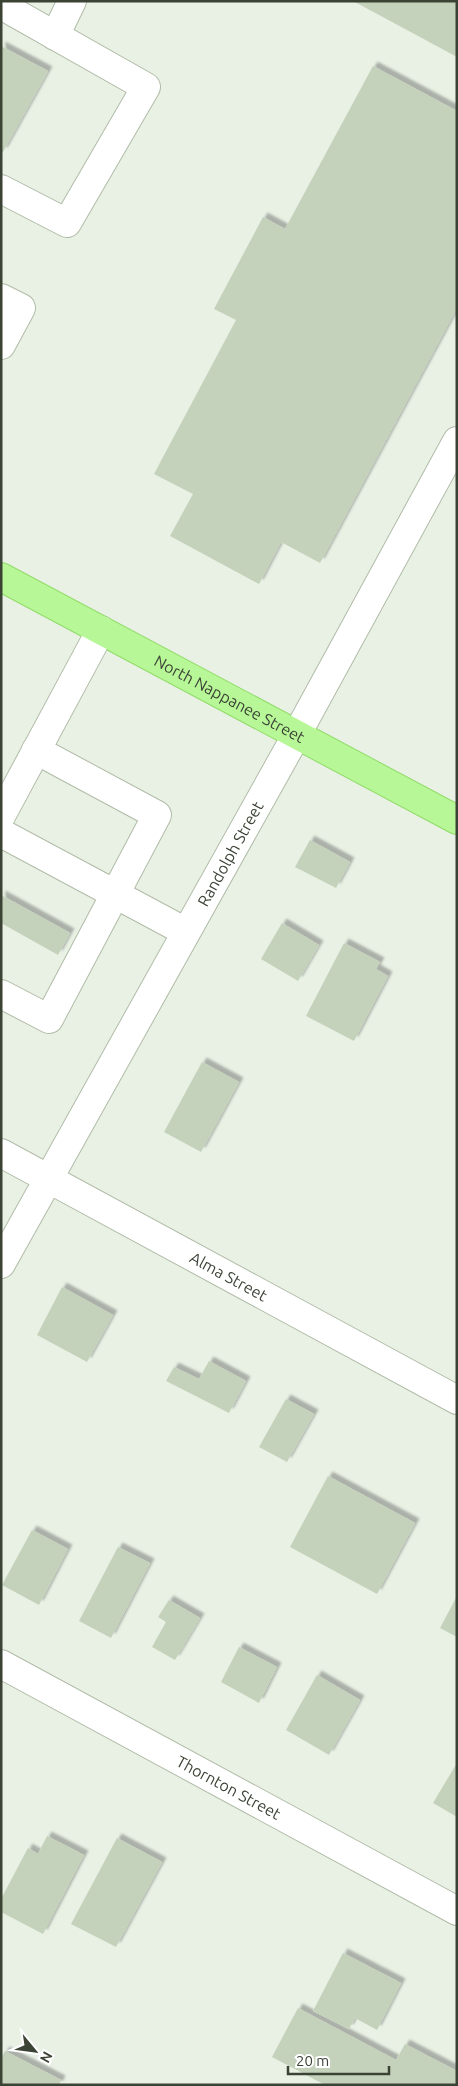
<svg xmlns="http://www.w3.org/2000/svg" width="458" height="2086" viewBox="0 0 458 2086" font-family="Ubuntu,sans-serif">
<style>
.building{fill:#c5d2bb;filter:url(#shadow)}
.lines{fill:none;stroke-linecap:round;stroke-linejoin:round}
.minor-casing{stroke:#b0bca8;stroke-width:30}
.major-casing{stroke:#91db69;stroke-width:30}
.minor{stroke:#fff;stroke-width:28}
.major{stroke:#b8f797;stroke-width:28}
.labels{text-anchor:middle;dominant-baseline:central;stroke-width:4.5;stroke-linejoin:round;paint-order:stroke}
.street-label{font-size:16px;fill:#3b4335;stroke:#fff}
</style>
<defs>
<filter id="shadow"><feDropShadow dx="4.5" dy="-4.5" stdDeviation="1" flood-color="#0004"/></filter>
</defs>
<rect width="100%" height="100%" fill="#e9f1e5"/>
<g class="building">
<polygon points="353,1 457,1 457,57"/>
<polygon points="1,46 48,71 3,152 1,151"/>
<polygon points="373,66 457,111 457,308 320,563 281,542 259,584 170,536 193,494 154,474 236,320 214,309 263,217 285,229"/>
<polygon points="310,840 350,862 336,888 295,867"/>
<polygon points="1,895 70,933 58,955 1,923"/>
<polygon points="282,923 319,945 298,981 261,959"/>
<polygon points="344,943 380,962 376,969 388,976 354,1041 306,1016"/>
<polygon points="202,1062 239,1082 201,1152 164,1132"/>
<polygon points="62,1287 113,1315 87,1362 37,1335"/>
<polygon points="209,1361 246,1381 229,1413 166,1381 174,1367 199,1379"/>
<polygon points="286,1399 314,1414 287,1462 259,1447"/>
<polygon points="328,1476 415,1523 377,1594 290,1547"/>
<polygon points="32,1530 68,1549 39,1605 2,1585"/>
<polygon points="118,1547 150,1563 111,1638 79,1621"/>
<polygon points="457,1596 457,1637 440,1628"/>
<polygon points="169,1600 200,1618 175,1660 152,1647 166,1622 158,1617"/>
<polygon points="239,1647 277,1667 259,1703 221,1682"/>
<polygon points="317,1675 360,1700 329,1755 286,1730"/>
<polygon points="457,1763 457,1817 433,1803"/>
<polygon points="47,1836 84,1855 43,1934 1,1912 1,1899 28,1848 38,1854"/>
<polygon points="117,1838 162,1862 116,1947 71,1924"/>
<polygon points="343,1953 401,1983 377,2030 355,2018 349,2029 313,2011"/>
<polygon points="298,2008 396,2060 405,2044 457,2071 457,2085 325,2085 272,2057"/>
<polygon points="5,2051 61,2080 59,2085 1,2085 1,2058"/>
</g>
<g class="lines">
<g class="minor-casing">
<g id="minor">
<polyline points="1,5 146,87 67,223 1,189"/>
<polyline points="55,36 72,1"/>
<polyline points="1,298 21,308 1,345"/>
<polyline points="1,816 101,630"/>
<polyline points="1,833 186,932"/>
<polyline points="1,994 49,1019 157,815 36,750"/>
<path id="s1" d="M1,1153L457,1400"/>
<path id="s2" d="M1,1264L297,734L457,441"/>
<path id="s3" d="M1,1664L457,1911"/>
</g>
</g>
<g class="major-casing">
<g id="major">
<path id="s4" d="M1,577L457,820"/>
</g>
</g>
<use href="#minor" class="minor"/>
<use href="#major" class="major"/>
</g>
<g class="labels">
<g class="street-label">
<text stroke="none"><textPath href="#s4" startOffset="259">North Nappanee Street</textPath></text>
<text stroke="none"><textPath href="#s2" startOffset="470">Randolph Street</textPath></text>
<text stroke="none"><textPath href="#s1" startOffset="259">Alma Street</textPath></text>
<text stroke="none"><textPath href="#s3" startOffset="259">Thornton Street</textPath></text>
</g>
</g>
<rect width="458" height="2086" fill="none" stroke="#3b4335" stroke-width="5"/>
<g transform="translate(35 2051) rotate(119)" stroke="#ffffff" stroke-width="4" paint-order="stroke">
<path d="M0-4L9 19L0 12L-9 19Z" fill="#3b4335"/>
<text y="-8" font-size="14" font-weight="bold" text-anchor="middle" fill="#3b4335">N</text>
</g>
<path d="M288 2066v8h101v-8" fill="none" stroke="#3b4335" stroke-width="2.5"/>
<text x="296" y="2066" font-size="15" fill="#3b4335" stroke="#ffffff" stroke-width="4" paint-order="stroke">20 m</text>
</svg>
